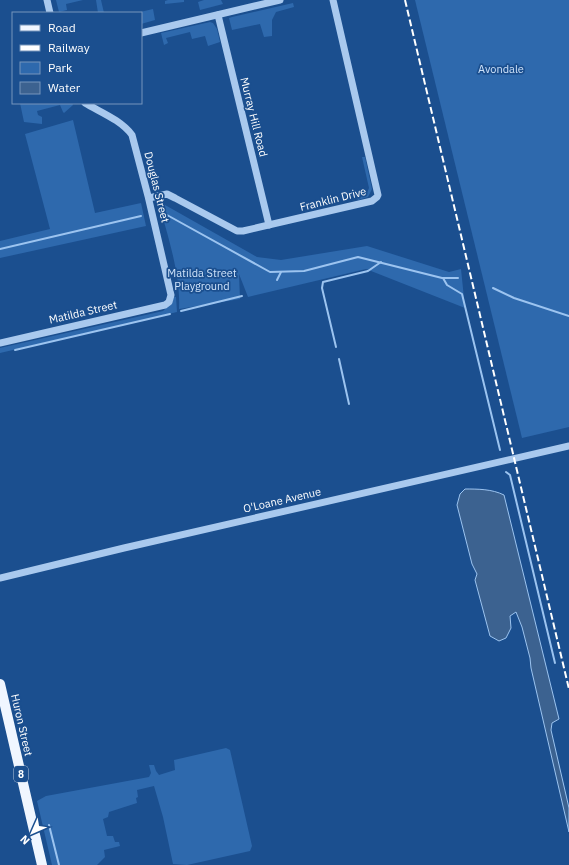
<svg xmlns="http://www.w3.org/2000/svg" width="569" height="865" viewBox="0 0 569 865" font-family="'IBM Plex Sans',sans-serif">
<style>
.green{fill:#2e69ad}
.water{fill:#3c6290;stroke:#9cc4f0}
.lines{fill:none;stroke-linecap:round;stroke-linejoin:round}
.stream{stroke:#9cc4f0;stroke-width:2}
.minor{stroke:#a9c9ee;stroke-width:7}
.major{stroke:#f0f6ff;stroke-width:10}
.rail{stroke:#fff;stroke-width:2;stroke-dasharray:7 3;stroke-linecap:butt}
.labels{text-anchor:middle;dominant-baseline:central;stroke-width:3.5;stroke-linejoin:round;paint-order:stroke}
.shield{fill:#1b4f8f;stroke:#bbcadd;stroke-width:1}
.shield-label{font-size:10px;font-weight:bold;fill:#fff}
.park-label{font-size:11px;fill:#cfe3fa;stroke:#1b4f8f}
.street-label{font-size:11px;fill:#fff;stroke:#1b4f8f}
</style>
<rect width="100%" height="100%" fill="#1b4f8f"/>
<g class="green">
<polygon points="56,0 83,0 66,4 67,10 59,12"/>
<polygon points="96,0 101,0 104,13 98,13"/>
<polygon points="168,0 184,0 184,2 165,4 165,1"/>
<polygon points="204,0 221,0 223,4 200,10 198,2"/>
<polygon points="415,0 569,0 569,427 522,438"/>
<polygon points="293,3 294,7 276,12 272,20 272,36 264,37 260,24 232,30 229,18 232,17"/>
<polygon points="153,9 155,20 141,24 141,13 136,13"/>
<polygon points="210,22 213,23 217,29 220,42 208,46 205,36 192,39 190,32 166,38 168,43 164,45 161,33"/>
<polygon points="20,103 72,103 73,105 64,113 63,112 60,105 37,111 38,115 42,117 42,124 24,122"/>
<polygon points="73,120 95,213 141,203 146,226 0,258 0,241 50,229 25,134"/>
<polygon points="362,157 365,157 372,189 368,197 358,200 357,198 367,193 369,188"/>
<path d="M158,201L257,257L281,260L367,246L449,272L461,269L465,308L366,269L248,297L239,274L240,299L179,309C181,276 167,232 158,201Z"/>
<polygon points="174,297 176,297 177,312 0,353 0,348 163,311 172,302"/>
<polygon points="226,748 230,750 252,846 250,851 187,865 173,864 163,817 154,786 137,790 138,797 136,798 137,803 109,812 108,817 103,819 107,836 113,836 115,842 119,842 120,846 104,850 105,857 97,865 52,865 37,801 46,796 149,777 151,773 149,765 154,765 156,771 159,775 175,770 174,760"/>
</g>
<path class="water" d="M465,489C478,489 492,489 504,495L559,719L552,723L551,730L569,808V832L531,668L530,658L522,627L516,612L510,616L511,628L506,638L499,641L490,636L475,580L477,574L472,564L457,505L460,494Z"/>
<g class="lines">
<g class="stream">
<polyline points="167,215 270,272 304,271 358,257 442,278 458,278"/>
<polyline points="0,249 141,216"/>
<polyline points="443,278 447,285 462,294 500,450"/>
<polyline points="277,280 281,272"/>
<polyline points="493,288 514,298 569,316"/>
<polyline points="181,311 242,296"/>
<polyline points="336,347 322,288 323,282 368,271 381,262"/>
<polyline points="15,350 170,314"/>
<polyline points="339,359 349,404"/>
<polyline points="506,472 510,475 555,663"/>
<polyline points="49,825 59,865"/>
</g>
<g class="minor">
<polyline points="47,0 50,13"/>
<polyline points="218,15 269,225"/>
<polyline points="141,33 280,0"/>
<polyline points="149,198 167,194 175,198 237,231 243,231 372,201 377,197 378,195 333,0"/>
<path d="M0,343L165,305L169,302L171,295L148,196L132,135C121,120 100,112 85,103"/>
<polyline points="0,578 124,548 569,446"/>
</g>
<polyline class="major" points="0,684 42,865"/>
<polyline class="rail" points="405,0 569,689"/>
</g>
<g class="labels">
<rect class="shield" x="14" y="766" width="14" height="16" rx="3"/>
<g class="shield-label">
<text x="21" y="774">8</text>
</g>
<g class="park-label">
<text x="501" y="69">Avondale</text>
<text x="202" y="273">Matilda Street<tspan x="202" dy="13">Playground</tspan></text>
</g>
<g class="street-label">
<text transform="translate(254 117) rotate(76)">Murray Hill Road</text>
<text transform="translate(157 187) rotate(76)">Douglas Street</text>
<text transform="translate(333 199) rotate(-14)">Franklin Drive</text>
<text transform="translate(83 312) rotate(-13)">Matilda Street</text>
<text transform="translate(282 500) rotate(-13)">O'Loane Avenue</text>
<text transform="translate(22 725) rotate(77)">Huron Street</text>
</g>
</g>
<rect x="12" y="12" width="130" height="92" fill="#1b4f8f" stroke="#7695bc"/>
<rect x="20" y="25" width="20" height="6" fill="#f0f6ff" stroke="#7695bc"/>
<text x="48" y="32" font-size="12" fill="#ffffff">Road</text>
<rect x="20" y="45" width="20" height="6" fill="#ffffff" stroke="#7695bc"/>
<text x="48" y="52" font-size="12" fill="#ffffff">Railway</text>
<rect x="20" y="62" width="20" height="12" fill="#2e69ad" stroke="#7695bc"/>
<text x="48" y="72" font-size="12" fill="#ffffff">Park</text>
<rect x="20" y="82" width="20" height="12" fill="#3c6290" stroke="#7695bc"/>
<text x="48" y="92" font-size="12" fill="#ffffff">Water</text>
<g transform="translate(32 833) rotate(225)" stroke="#1b4f8f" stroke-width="3" paint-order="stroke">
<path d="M0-3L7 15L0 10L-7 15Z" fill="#ffffff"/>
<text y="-6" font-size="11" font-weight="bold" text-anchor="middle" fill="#ffffff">N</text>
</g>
</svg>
